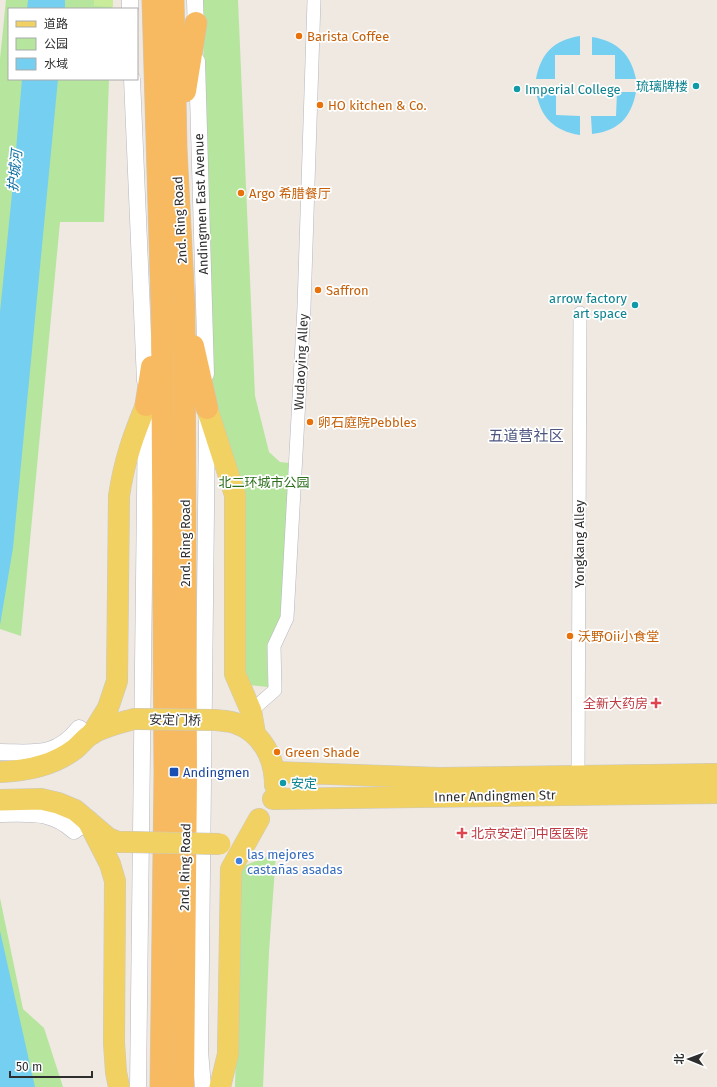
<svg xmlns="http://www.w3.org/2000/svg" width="717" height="1087" viewBox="0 0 717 1087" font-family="'Fira Sans','Noto Sans SC',sans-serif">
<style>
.green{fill:#b6e59e}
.pitch{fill:#c9ec9a}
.water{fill:#75cff0}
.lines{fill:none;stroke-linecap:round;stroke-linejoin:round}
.minor-casing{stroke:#b4b7c1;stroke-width:14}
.tertiary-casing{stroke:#b4b7c1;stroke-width:17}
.primary-casing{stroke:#c9c9c9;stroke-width:22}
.trunk-casing{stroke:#c9c9c9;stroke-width:23}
.minor{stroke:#fff;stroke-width:13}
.tertiary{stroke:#fff;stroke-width:16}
.primary{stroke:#f2d163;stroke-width:21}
.trunk{stroke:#f8ba60;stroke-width:22}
.primary-bridge-casing{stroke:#c9c9c9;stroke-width:22;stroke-linecap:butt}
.primary-bridge{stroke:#f2d163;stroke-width:21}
.food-dot{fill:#e8710a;stroke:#fff;stroke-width:1.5}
.culture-dot{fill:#0f9aa8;stroke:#fff;stroke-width:1.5}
.health-dot{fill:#e0444e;stroke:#fff;stroke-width:1.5}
.transit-dot{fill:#1a4fb4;stroke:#fff;stroke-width:1.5}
.shop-dot{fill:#3f7fe0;stroke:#fff;stroke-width:1.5}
.labels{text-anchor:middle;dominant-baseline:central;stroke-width:3.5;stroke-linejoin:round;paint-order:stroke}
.food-label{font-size:13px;fill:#c56008;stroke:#fff;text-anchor:start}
.culture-label{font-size:13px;fill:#0d838f;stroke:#fff;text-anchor:end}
.street-label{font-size:13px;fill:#2e2e2e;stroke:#fff}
.park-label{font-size:13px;fill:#2c6e1b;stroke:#fff}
.health-label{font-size:13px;fill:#be3a42;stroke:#fff;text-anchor:end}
.transit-label{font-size:13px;fill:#164399;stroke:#fff;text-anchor:start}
.shop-label{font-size:13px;fill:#366cbe;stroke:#fff;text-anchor:start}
.water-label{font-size:14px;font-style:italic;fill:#0d6fa3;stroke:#fff}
.quarter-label{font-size:15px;fill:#4d5680;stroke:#fff}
</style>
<rect width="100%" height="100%" fill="#efe9e1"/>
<g class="green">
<polygon points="6,0 112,0 112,9 9,9 9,79 109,79 104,222 60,222 21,636 0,629 0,59"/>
<polygon points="202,0 238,0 255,396 269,452 280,462 289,463 287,618 267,646 268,687 248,685 242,673 242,497 213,408"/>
<polygon points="276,853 269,952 263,1087 235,1087 241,867"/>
<polygon points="0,898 23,1009 44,1028 63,1087 0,1087"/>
</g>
<polygon class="pitch" points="94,0 113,0 113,7 94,6"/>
<g class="water">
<polygon points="28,0 65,0 65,9 27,9"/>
<path d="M580,36V55H555V79H536C541,53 554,40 580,36Z"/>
<path d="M592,37C617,41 631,54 636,79H615V55H592Z"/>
<polygon points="22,79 58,79 13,548 0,625 0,312 14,174"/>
<path d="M536,91L556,92V115L580,116V135C554,131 540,117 536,91Z"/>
<path d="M617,92H636C631,118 618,131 592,134L591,116H616Z"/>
<polygon points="0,931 35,1087 0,1087"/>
</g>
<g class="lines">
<g class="minor-casing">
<g id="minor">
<polyline points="251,711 275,690 274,646 287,618 304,307 314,0"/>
<polyline points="578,776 580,313"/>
</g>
</g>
<g class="tertiary-casing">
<g id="tertiary">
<polyline points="130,0 130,9"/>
<polyline points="195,0 196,34"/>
<polyline points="197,61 206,374"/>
<polyline points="132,79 145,381"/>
<path d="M0,752C34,752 55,758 79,728L85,733L92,734"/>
<path d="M0,814C30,814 50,810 74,831L88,821"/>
<polyline points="138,1087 146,413"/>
<polyline points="203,1087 200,1051 207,421"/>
</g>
</g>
<g class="primary-casing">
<g id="primary">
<polyline points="207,408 235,495 235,674 251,711 255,734"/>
<path d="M216,720C222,721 229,721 235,723C262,732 275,758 275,785"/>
<path d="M92,734L108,708L117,681L119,496C124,462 133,436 146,405"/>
<path d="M0,772C27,771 53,766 75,749C81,744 86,737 93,733C106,726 120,723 134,719"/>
<polyline points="274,772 439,778 717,774"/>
<polyline points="273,799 717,793"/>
<polyline points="0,800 41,799 58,803 75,810 108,838 118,842 128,842"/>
<polyline points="88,821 110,864 115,881 114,1043 116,1072 119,1087"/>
<polyline points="220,1087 228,1054 231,869 259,819"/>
</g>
</g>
<g class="trunk-casing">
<g id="trunk">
<polyline points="153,0 162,309 165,775 161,1087"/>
<polyline points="173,0 176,149 184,306 186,775 183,1087"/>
<polyline points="185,91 196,23"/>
<polyline points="193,346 207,408"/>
<polyline points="146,405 152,367"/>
</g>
</g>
<use href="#minor" class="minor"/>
<use href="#tertiary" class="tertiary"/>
<use href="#primary" class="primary"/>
<use href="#trunk" class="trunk"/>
<g class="primary-bridge-casing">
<g id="primary-bridge">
<polyline points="134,719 216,720"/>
<polyline points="128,842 220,844"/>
</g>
</g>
<use href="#primary-bridge" class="primary-bridge"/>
</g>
<g class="food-dot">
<circle cx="299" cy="36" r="4"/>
<circle cx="320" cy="105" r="4"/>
<circle cx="241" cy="193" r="4"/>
<circle cx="318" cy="290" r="4"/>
<circle cx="310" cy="422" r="4"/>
<circle cx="570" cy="636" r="4"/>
<circle cx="277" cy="752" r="4"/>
</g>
<g class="culture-dot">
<circle cx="696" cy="86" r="4"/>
<circle cx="517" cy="89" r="4"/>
<circle cx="635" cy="305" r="4"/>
<circle cx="283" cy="783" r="4"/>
</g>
<g class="health-dot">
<path d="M654 697h4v4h4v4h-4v4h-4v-4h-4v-4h4z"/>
<path d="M460 827h4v4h4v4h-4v4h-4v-4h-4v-4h4z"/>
</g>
<rect class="transit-dot" x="169" y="767" width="10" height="10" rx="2"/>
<circle class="shop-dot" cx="239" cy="861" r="4"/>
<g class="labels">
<g class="food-label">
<text x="307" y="36">Barista Coffee</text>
<text x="328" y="105">HO kitchen &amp; Co.</text>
<text x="249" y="193">Argo 希腊餐厅</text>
<text x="326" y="290">Saffron</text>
<text x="318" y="422">卵石庭院Pebbles</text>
<text x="578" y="636">沃野Oii小食堂</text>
<text x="285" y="752">Green Shade</text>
</g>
<g class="culture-label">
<text x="688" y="86">琉璃牌楼</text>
<text x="525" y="89" text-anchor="start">Imperial College</text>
<text x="627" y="298">arrow factory<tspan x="627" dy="15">art space</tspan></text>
<text x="291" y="783" text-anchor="start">安定</text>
</g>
<g class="street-label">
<text transform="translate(201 204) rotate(-92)">Andingmen East Avenue</text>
<text transform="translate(180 220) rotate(-93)">2nd. Ring Road</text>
<text transform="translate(301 362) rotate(-87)">Wudaoying Alley</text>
<text transform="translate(185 543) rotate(-90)">2nd. Ring Road</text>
<text transform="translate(579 544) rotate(-90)">Yongkang Alley</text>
<text transform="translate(175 720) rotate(1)">安定门桥</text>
<text transform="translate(495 796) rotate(-1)">Inner Andingmen Str</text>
<text transform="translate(185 867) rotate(-89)">2nd. Ring Road</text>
</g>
<g class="park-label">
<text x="264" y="482">北二环城市公园</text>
</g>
<g class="health-label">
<text x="648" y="703">全新大药房</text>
<text x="471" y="833" text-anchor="start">北京安定门中医医院</text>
</g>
<g class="transit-label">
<text x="183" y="772">Andingmen</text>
</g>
<g class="shop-label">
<text x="247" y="854">las mejores<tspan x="247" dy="15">castañas asadas</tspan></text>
</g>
<g class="water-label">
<text transform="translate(15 171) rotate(-84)">护城河</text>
</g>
<g class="quarter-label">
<text x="526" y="436">五道营社区</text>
</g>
</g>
<rect x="8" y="8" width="130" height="72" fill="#ffffff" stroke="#ababab"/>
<rect x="16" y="21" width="20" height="6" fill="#f2d163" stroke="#ababab"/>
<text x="44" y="28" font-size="12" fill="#2e2e2e">道路</text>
<rect x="16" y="38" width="20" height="12" fill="#b6e59e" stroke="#ababab"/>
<text x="44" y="48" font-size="12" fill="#2e2e2e">公园</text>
<rect x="16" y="58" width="20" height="12" fill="#75cff0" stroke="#ababab"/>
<text x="44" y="68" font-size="12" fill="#2e2e2e">水域</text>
<g transform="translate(689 1059) rotate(271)" stroke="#ffffff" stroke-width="3" paint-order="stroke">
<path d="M0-3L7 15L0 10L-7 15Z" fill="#2e2e2e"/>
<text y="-6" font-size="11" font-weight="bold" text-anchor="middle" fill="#2e2e2e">北</text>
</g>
<path d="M10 1071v6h82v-6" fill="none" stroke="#2e2e2e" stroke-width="2"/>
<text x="16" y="1071" font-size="12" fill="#2e2e2e" stroke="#ffffff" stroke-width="3" paint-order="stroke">50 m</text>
</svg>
